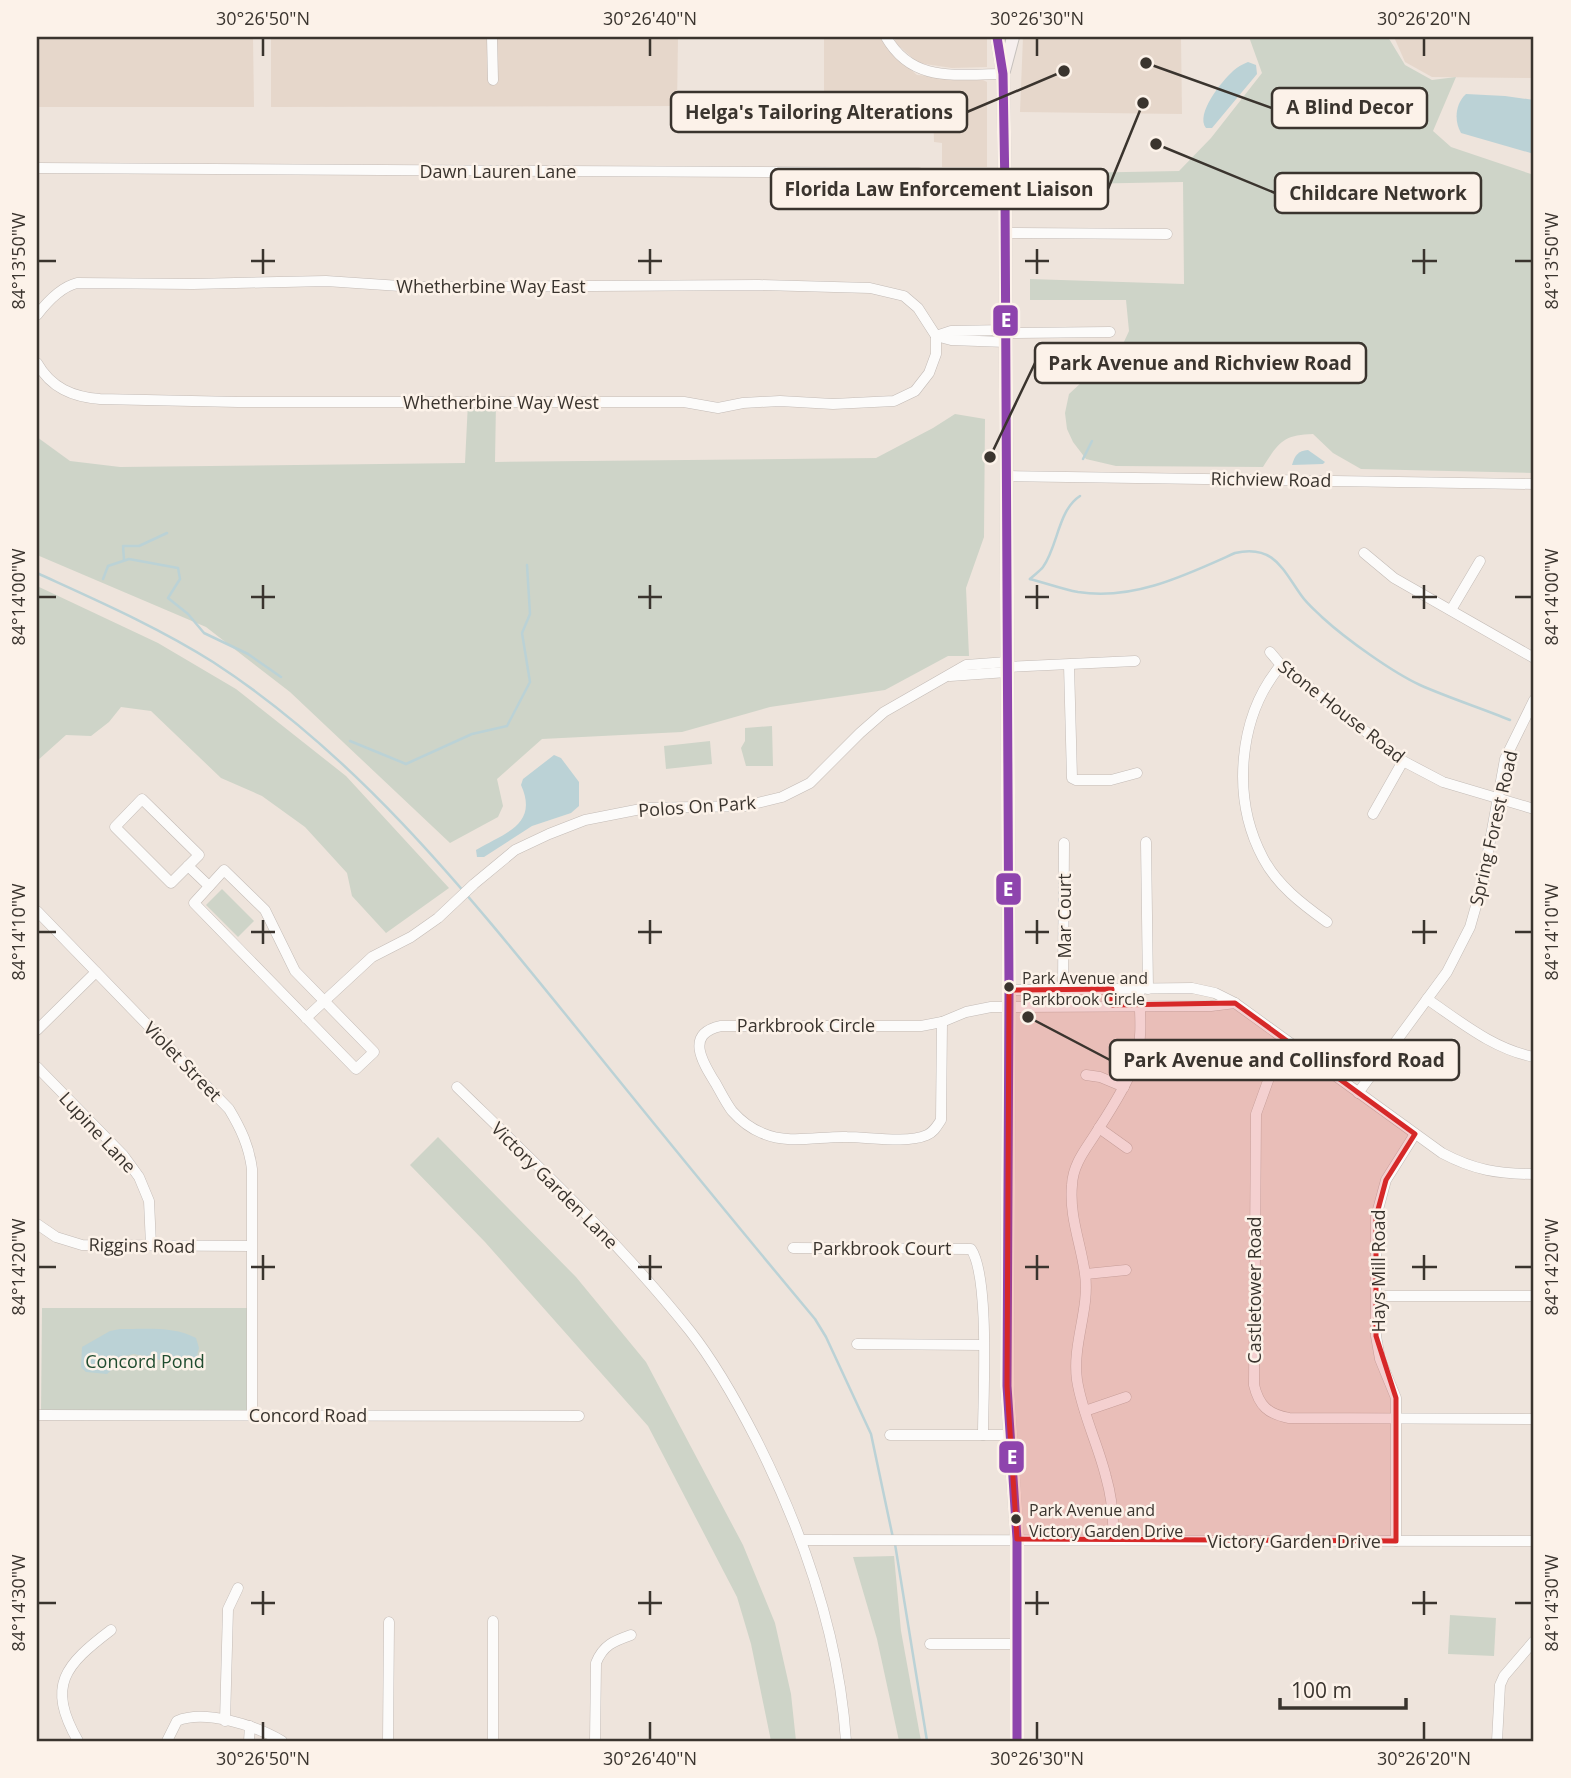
<svg xmlns="http://www.w3.org/2000/svg" width="1571" height="1778" viewBox="0 0 1571 1778" font-family="'Open Sans',sans-serif">
<style>
.commercial{fill:#e6d7cb}
.green{fill:#ced4c8}
.water{fill:#bbd2d6}
.lines{fill:none;stroke-linecap:round;stroke-linejoin:round}
.stream{stroke:#bbd2d6;stroke-width:2.5}
.minor-casing{stroke:#c3bbb6;stroke-width:11}
.major-casing{stroke:#c6c1bd;stroke-width:14}
.minor{stroke:#fcfbfa;stroke-width:10}
.major{stroke:#f6efee;stroke-width:12}
.bus-1-casing{stroke:#fcf2e9;stroke-width:14}
.bus-1{stroke:#8e44ad;stroke-width:9}
.marked{fill:#d62828;fill-opacity:0.2;stroke:#d62828;stroke-width:5;stroke-linejoin:round}
.ticks{fill:none;stroke:#3a342e;stroke-width:2.5}
.bus-dot{fill:#3a342e;stroke:#fcf2e9;stroke-width:2.5}
.labels{text-anchor:middle;dominant-baseline:central;stroke-width:5;stroke-linejoin:round;paint-order:stroke}
.bus-label{font-size:16px;fill:#3a342e;stroke:#fcf2e9;text-anchor:start}
.street-label{font-size:18px;fill:#3a342e;stroke:#fcf2e9}
.park-label{font-size:18px;fill:#204d30;stroke:#fcf2e9}
.leader{fill:none;stroke:#3a342e;stroke-width:2.5}
.callout-dot{fill:#3a342e;stroke:#fcf2e9;stroke-width:2.5}
.callout{fill:#fcf2e9;stroke:#3a342e;stroke-width:2.5}
.callout-label{font-size:19px;text-anchor:middle;font-weight:bold;fill:#3a342e}
.line-badge{stroke:#fcf2e9;stroke-width:2.5}
.badge-label{font-size:19px;text-anchor:middle;font-weight:bold;fill:#fff}
.neatline{fill:none;stroke:#3a342e;stroke-width:2.5}
.ticks-label{font-size:18px;text-anchor:middle;fill:#3a342e}
</style>
<rect width="100%" height="100%" fill="#eee4dc"/>
<g class="commercial">
<polygon points="37,37 253,37 254,107 37,107"/>
<polygon points="271,37 678,37 677,106 271,107"/>
<polygon points="824,37 880,37 888,50 917,75 983,80 987,82 987,167 942,167 942,143 934,142 933,106 824,106"/>
<polygon points="894,37 987,37 987,67 952,68 918,63 896,43"/>
<polygon points="1023,37 1181,37 1182,114 1020,112"/>
<polygon points="1394,37 1534,37 1534,78 1432,77 1405,62"/>
</g>
<g class="green">
<path d="M1249,37H1388L1405,65L1432,80L1456,77L1433,131L1451,147L1534,175V473L1361,469L1333,453L1313,434C1283,435 1279,442 1263,467L1116,466L1086,459L1073,442L1067,429L1065,413L1069,394L1123,344L1129,331L1126,300H1030V279L1184,284L1183,182L1020,185L1021,174L1179,171L1211,138L1262,73Z"/>
<polygon points="468,402 496,402 495,462 876,458 933,428 955,414 985,419 984,537 966,588 969,656 948,656 885,690 770,707 682,732 542,739 497,779 503,806 498,817 450,843 290,692 206,627 37,555 37,437 70,461 120,467 465,463"/>
<polygon points="37,586 158,643 236,689 346,776 449,888 386,933 352,896 347,873 305,827 262,796 221,778 151,711 121,707 109,722 91,736 66,735 37,761"/>
<polygon points="772,726 773,766 746,766 741,748 745,741 745,728"/>
<polygon points="710,741 712,764 666,769 664,746"/>
<polygon points="222,889 254,921 238,937 206,905"/>
<polygon points="438,1137 576,1277 646,1362 743,1545 775,1623 791,1694 796,1741 771,1741 751,1644 737,1597 648,1426 485,1242 410,1165"/>
<polygon points="42,1308 249,1308 250,1413 41,1413"/>
<polygon points="894,1556 901,1631 921,1741 899,1741 877,1639 853,1557"/>
<polygon points="1450,1615 1496,1618 1494,1656 1448,1654"/>
</g>
<g class="water">
<path d="M1248,62L1256,65L1257,74L1212,128H1206C1195,114 1222,81 1233,71C1237,67 1243,64 1248,62Z"/>
<path d="M1466,94L1505,96L1534,100V154L1461,133C1454,121 1455,104 1466,94Z"/>
<path d="M1308,450L1325,462L1323,464L1292,465C1295,455 1298,451 1308,450Z"/>
<path d="M554,755L561,758L579,782V806L571,813L532,826L484,857H477L476,850C504,833 539,825 521,785L523,779Z"/>
<path d="M120,1329C144,1329 175,1326 196,1338L199,1348L195,1364L187,1366L134,1354L126,1356L107,1374L86,1372L81,1367L82,1347L110,1331Z"/>
</g>
<g class="lines">
<g class="stream">
<polyline points="1083,459 1092,441"/>
<polyline points="124,560 123,546 139,546 167,533"/>
<path d="M37,573C96,600 158,627 213,662C358,756 467,893 575,1026C654,1124 734,1222 815,1319L826,1337L871,1434L893,1538"/>
<polyline points="103,579 108,566 129,559 178,568 180,579 168,598 188,614 204,633 248,654 281,677"/>
<path d="M1030,579C1046,583 1062,589 1078,592C1133,601 1186,575 1235,553C1274,544 1283,570 1301,595C1307,604 1316,611 1323,618C1346,639 1392,672 1420,685C1449,698 1481,708 1510,720"/>
<path d="M1030,579C1034,575 1040,571 1043,567C1058,546 1058,510 1080,496"/>
<polyline points="350,741 406,764 472,734 507,726 530,682 522,633 530,614 527,565"/>
<polyline points="895,1544 927,1741"/>
</g>
<g class="minor-casing">
<g id="minor">
<polyline points="492,37 493,80"/>
<path d="M886,37C913,84 957,74 1003,74"/>
<path d="M37,168L919,173C950,180 973,197 1005,199"/>
<polyline points="960,186 1005,185"/>
<polyline points="1005,233 1167,234"/>
<path d="M37,315C47,302 61,287 77,283L193,284L326,281L415,287L759,285L870,288L904,296L918,308L936,336V354L929,373L915,391L894,401L833,404L780,401L743,403L718,408L684,402H238L100,399C73,397 51,388 37,363"/>
<polyline points="1006,333 1110,332"/>
<polyline points="936,336 951,331 1006,330"/>
<polyline points="936,336 951,340 1006,342"/>
<polyline points="1007,476 1534,484"/>
<polyline points="1364,553 1394,578 1534,658"/>
<polyline points="1451,610 1480,561"/>
<polyline points="1270,652 1281,665 1403,761 1443,782 1534,809"/>
<polyline points="1069,665 1072,778 1076,780 1111,780 1137,773"/>
<path d="M1281,665C1238,716 1231,798 1263,858C1277,885 1302,904 1327,922"/>
<polyline points="1007,667 1135,661"/>
<polyline points="950,676 1007,672"/>
<polygon points="142,799 199,855 171,883 115,827"/>
<polyline points="1373,814 1403,761"/>
<polyline points="1146,842 1148,989"/>
<polyline points="188,866 209,886"/>
<polygon points="224,870 265,910 295,971 374,1052 356,1069 194,903"/>
<path d="M37,911L229,1109C241,1129 249,1146 252,1169V1415"/>
<polyline points="1063,989 1064,843"/>
<path d="M1009,990L1192,988L1215,993L1235,1003L1442,1153C1474,1170 1498,1174 1534,1174"/>
<path d="M1427,999C1461,1022 1493,1049 1534,1057"/>
<polyline points="306,1018 372,957 411,937 438,918 474,884 515,850 549,834 585,820 646,808 745,806 782,797 810,783 860,733 884,712 966,665 1007,662"/>
<path d="M942,1022L941,1120C937,1126 934,1132 927,1135C906,1144 870,1137 847,1137C819,1136 789,1145 762,1133C752,1129 740,1120 732,1111C726,1103 721,1093 716,1084C703,1063 684,1034 721,1026H921Z"/>
<polyline points="942,1022 966,1012 991,1007 1211,1006 1235,1003"/>
<polyline points="37,1030 96,972"/>
<path d="M1291,1044L1269,1078L1256,1114L1254,1385C1259,1406 1268,1414 1289,1418L1534,1419"/>
<polyline points="37,1067 123,1155 139,1177 149,1201 151,1245"/>
<polyline points="1086,1075 1100,1077 1124,1087"/>
<path d="M457,1087C537,1165 620,1243 690,1331C716,1364 737,1402 756,1439C804,1534 839,1635 846,1741"/>
<polyline points="1358,1093 1447,972 1470,927 1482,885 1505,759 1534,700"/>
<polyline points="1099,1128 1127,1148"/>
<polyline points="37,1224 56,1237 82,1245 251,1246"/>
<path d="M793,1248L971,1249C990,1277 983,1396 983,1435"/>
<polyline points="1086,1274 1126,1270"/>
<polyline points="1376,1296 1534,1296"/>
<polyline points="857,1344 983,1345"/>
<polyline points="1085,1411 1126,1397"/>
<polyline points="37,1415 579,1416"/>
<polyline points="890,1435 1010,1435"/>
<polyline points="801,1540 1534,1541"/>
<path d="M1113,1540C1114,1518 1112,1498 1106,1477C1098,1444 1082,1413 1077,1380C1072,1344 1090,1309 1085,1274C1081,1244 1069,1216 1072,1185C1073,1162 1088,1147 1099,1128C1112,1108 1126,1086 1135,1063C1143,1040 1140,1013 1139,989"/>
<polyline points="1396,1541 1396,1398 1380,1359 1376,1336 1376,1217 1386,1180 1415,1134"/>
<polyline points="493,1621 493,1741"/>
<polyline points="930,1644 1017,1644"/>
<polyline points="225,1721 228,1609 238,1588"/>
<path d="M78,1741C46,1685 65,1665 111,1630"/>
<path d="M167,1741L177,1721C205,1709 257,1726 282,1741"/>
<polyline points="249,1741 250,1726"/>
<polyline points="388,1741 389,1622"/>
<path d="M595,1741L596,1663C603,1645 614,1641 631,1635"/>
<polyline points="1497,1741 1500,1685 1504,1676 1534,1641"/>
</g>
</g>
<g class="major-casing">
<g id="major">
<polyline points="997,37 1003,74 1005,190 1009,990 1007,1386 1017,1539 1017,1741"/>
<polyline points="1004,71 1013,37"/>
</g>
</g>
<use href="#minor" class="minor"/>
<use href="#major" class="major"/>
<g class="bus-1-casing">
<polyline id="bus-1" points="997,37 1003,74 1005,190 1009,990 1007,1386 1017,1539 1017,1741"/>
</g>
<use href="#bus-1" class="bus-1"/>
</g>
<path class="marked" d="M1112,989V1005L1235,1003L1415,1134L1386,1180L1376,1217V1336L1396,1398V1541L1017,1539L1007,1386L1009,990Z"/>
<path class="ticks" d="M263,38V56M650,38V56M1037,38V56M1424,38V56M263,249V274M650,249V274M1037,249V274M1424,249V274M38,261H56M251,261H275M638,261H662M1025,261H1049M1412,261H1437M1515,261H1532M263,585V609M650,585V609M1037,585V609M1424,585V609M38,597H56M251,597H275M638,597H662M1025,597H1049M1412,597H1437M1515,597H1532M263,920V944M650,920V944M1037,920V944M1424,920V944M38,932H56M251,932H275M638,932H662M1025,932H1049M1412,932H1437M1515,932H1532M263,1255V1280M650,1255V1280M1037,1255V1280M1424,1255V1280M38,1267H56M251,1267H275M638,1267H662M1025,1267H1049M1412,1267H1437M1515,1267H1532M263,1591V1615M650,1591V1615M1037,1591V1615M1424,1591V1615M38,1603H56M251,1603H275M638,1603H662M1025,1603H1049M1412,1603H1437M1515,1603H1532M263,1722V1740M650,1722V1740M1037,1722V1740M1424,1722V1740"/>
<g class="bus-dot">
<circle cx="1009" cy="987" r="6"/>
<circle cx="1016" cy="1519" r="6"/>
</g>
<g class="labels">
<g class="bus-label">
<text x="1022" y="978">Park Avenue and<tspan x="1022" dy="21">Parkbrook Circle</tspan></text>
<text x="1029" y="1510">Park Avenue and<tspan x="1029" dy="21">Victory Garden Drive</tspan></text>
</g>
<g class="street-label">
<text x="498" y="171">Dawn Lauren Lane</text>
<text x="491" y="286">Whetherbine Way East</text>
<text x="501" y="402">Whetherbine Way West</text>
<text transform="translate(1271 479) rotate(1)">Richview Road</text>
<text transform="translate(1342 711) rotate(38)">Stone House Road</text>
<text transform="translate(697 806) rotate(-4)">Polos On Park</text>
<text transform="translate(1493 828) rotate(-77)">Spring Forest Road</text>
<text transform="translate(1064 916) rotate(-90)">Mar Court</text>
<text x="806" y="1025">Parkbrook Circle</text>
<text transform="translate(183 1061) rotate(46)">Violet Street</text>
<text transform="translate(98 1132) rotate(47)">Lupine Lane</text>
<text transform="translate(555 1185) rotate(45)">Victory Garden Lane</text>
<text transform="translate(142 1245) rotate(1)">Riggins Road</text>
<text x="882" y="1248">Parkbrook Court</text>
<text transform="translate(1378 1271) rotate(-90)">Hays Mill Road</text>
<text transform="translate(1254 1290) rotate(-90)">Castletower Road</text>
<text x="308" y="1415">Concord Road</text>
<text x="1294" y="1541">Victory Garden Drive</text>
</g>
<g class="park-label">
<text x="145" y="1361">Concord Pond</text>
</g>
</g>
<path class="leader" d="M1146 63L1272 108M1064 71L967 112M1143 103L1108 189M1156 144L1275 193M990 457L1035 363M1028 1017L1110 1060"/>
<g class="callout-dot">
<circle cx="1146" cy="63" r="7"/>
<circle cx="1064" cy="71" r="7"/>
<circle cx="1143" cy="103" r="7"/>
<circle cx="1156" cy="144" r="7"/>
<circle cx="990" cy="457" r="7"/>
<circle cx="1028" cy="1017" r="7"/>
</g>
<g class="callout">
<rect x="1272" y="88" width="155" height="40" rx="7"/>
<rect x="671" y="92" width="296" height="40" rx="7"/>
<rect x="771" y="169" width="337" height="40" rx="7"/>
<rect x="1275" y="173" width="206" height="40" rx="7"/>
<rect x="1035" y="343" width="331" height="40" rx="7"/>
<rect x="1110" y="1040" width="349" height="40" rx="7"/>
</g>
<g class="callout-label">
<text x="1350" y="114">A Blind Decor</text>
<text x="819" y="119">Helga's Tailoring Alterations</text>
<text x="939" y="196">Florida Law Enforcement Liaison</text>
<text x="1378" y="200">Childcare Network</text>
<text x="1200" y="370">Park Avenue and Richview Road</text>
<text x="1284" y="1067">Park Avenue and Collinsford Road</text>
</g>
<g class="line-badge">
<rect x="992" y="304" width="27" height="33" rx="7" fill="#8e44ad"/>
<rect x="995" y="872" width="27" height="34" rx="7" fill="#8e44ad"/>
<rect x="998" y="1440" width="27" height="34" rx="7" fill="#8e44ad"/>
</g>
<g class="badge-label">
<text x="1006" y="327">E</text>
<text x="1008" y="896">E</text>
<text x="1012" y="1464">E</text>
</g>
<rect width="1571" height="1778" fill="none" stroke="#fcf2e9" stroke-width="77"/>
<path d="M1280 1698v10h126v-10" fill="none" stroke="#3a342e" stroke-width="3.5"/>
<text x="1291" y="1698" font-size="21" fill="#3a342e" stroke="#fcf2e9" stroke-width="5" paint-order="stroke">100 m</text>
<rect x="38" y="38" width="1494" height="1702" class="neatline"/>
<g class="ticks-label">
<text x="263" y="25">30°26'50"N</text>
<text x="650" y="25">30°26'40"N</text>
<text x="1037" y="25">30°26'30"N</text>
<text x="1424" y="25">30°26'20"N</text>
<text transform="translate(1552 261) rotate(-90)" y="6">84°13'50"W</text>
<text transform="translate(19 261) rotate(-90)" y="6">84°13'50"W</text>
<text transform="translate(1552 597) rotate(-90)" y="6">84°14'00"W</text>
<text transform="translate(19 597) rotate(-90)" y="6">84°14'00"W</text>
<text transform="translate(1552 932) rotate(-90)" y="6">84°14'10"W</text>
<text transform="translate(19 932) rotate(-90)" y="6">84°14'10"W</text>
<text transform="translate(1552 1267) rotate(-90)" y="6">84°14'20"W</text>
<text transform="translate(19 1267) rotate(-90)" y="6">84°14'20"W</text>
<text transform="translate(1552 1603) rotate(-90)" y="6">84°14'30"W</text>
<text transform="translate(19 1603) rotate(-90)" y="6">84°14'30"W</text>
<text x="263" y="1765">30°26'50"N</text>
<text x="650" y="1765">30°26'40"N</text>
<text x="1037" y="1765">30°26'30"N</text>
<text x="1424" y="1765">30°26'20"N</text>
</g>
</svg>
